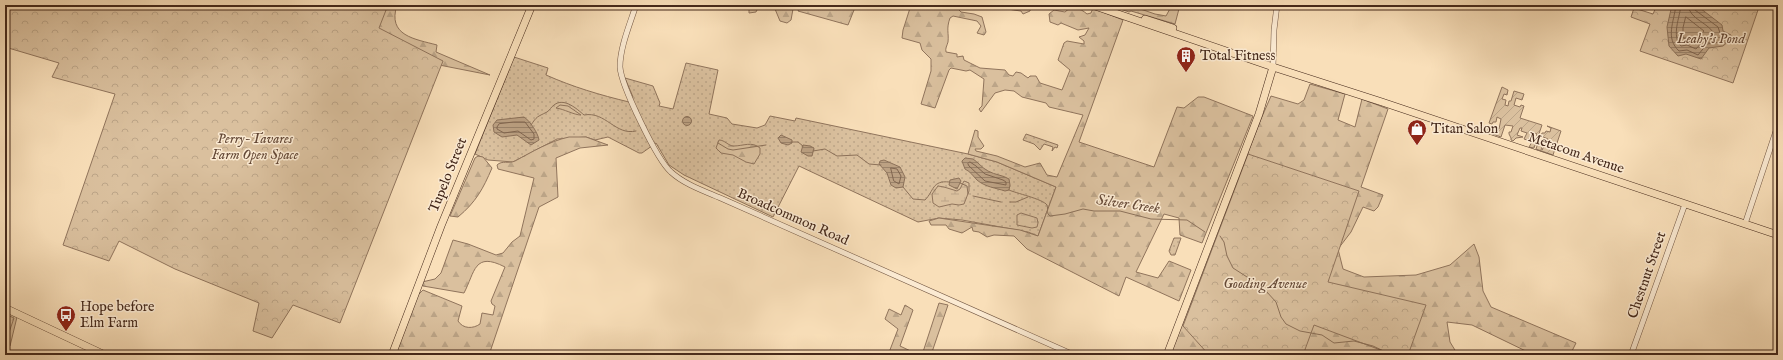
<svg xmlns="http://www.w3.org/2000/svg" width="1783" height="360" viewBox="0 0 1783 360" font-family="'IM FELL English',serif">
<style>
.grass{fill:url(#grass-dots);stroke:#90745c}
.forest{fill:url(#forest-firs);stroke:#90745c}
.wetland{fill:url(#wetland-marsh);stroke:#90745c}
.park{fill:url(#park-crowns);stroke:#90745c}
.garden{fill:url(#garden-furrows);stroke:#90745c}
.water{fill:url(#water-rules);stroke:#8c7159}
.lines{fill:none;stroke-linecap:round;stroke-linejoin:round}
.shore{stroke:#80654f;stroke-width:1}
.stream{stroke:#8c7159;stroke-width:1}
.minor-casing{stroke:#725642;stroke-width:6}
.major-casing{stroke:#45291b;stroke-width:8}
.minor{stroke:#fbead2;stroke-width:5}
.major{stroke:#f9dfb9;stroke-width:7}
.labels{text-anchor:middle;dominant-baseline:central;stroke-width:3;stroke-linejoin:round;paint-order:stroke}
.park-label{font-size:14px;font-style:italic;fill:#634735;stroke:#fbead2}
.poi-label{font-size:14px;fill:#45291b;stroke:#fbead2;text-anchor:start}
.street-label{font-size:14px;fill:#45291b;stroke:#fbead2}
.water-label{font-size:15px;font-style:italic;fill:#694d3a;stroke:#fbead2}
</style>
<defs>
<pattern id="grass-dots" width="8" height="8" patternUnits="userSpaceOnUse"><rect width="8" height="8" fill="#dac09e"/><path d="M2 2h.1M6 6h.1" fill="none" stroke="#bca588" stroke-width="1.8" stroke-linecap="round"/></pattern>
<pattern id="forest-firs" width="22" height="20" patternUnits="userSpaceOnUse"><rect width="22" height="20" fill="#dac09e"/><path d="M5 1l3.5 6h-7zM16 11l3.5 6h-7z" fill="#bca588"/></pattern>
<pattern id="wetland-marsh" width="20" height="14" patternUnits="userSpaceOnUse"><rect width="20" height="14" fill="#dac09e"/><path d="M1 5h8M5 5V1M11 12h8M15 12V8" fill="none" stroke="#bca588"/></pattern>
<pattern id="park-crowns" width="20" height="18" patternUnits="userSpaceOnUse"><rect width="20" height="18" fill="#dac09e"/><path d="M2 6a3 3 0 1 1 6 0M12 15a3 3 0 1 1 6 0" fill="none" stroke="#bca588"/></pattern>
<pattern id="garden-furrows" width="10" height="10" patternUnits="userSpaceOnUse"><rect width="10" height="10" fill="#dac09e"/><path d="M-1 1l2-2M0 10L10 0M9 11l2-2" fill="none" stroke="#bca588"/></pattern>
<pattern id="water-rules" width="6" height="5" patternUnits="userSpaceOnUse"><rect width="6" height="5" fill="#bca183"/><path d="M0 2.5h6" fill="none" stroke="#9b836a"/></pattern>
</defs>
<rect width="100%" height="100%" fill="#f9dfb9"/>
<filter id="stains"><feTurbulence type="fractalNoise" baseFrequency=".005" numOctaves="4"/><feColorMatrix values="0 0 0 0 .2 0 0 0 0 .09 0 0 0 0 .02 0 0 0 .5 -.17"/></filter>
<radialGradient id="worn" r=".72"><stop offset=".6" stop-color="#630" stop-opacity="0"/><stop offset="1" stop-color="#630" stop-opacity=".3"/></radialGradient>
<g class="grass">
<path d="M514,57L548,68L546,75C573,87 600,95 629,102L633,97L625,78L653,86L660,103L659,106L673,109L686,63L718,70L709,114L727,118L732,124L757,128L765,125L770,116L795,121L796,118L968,154L997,162L1056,187L1038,236L1028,232L962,220L939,218L918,222L799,166L773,217L684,175L669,165L656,143L642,153H639L608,137L595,140L586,137L557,139L513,162L488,160L475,154Z"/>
<polygon points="1026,134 1058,145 1057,148 1055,147 1052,151 1053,147 1044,144 1040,150 1034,144 1023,140"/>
<polygon points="1174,238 1181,238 1175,255 1171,255 1169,251"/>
</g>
<g class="forest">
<path d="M270,5H397C387,36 415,39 437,45L436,52L490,75L424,62Z"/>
<polygon points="749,5 781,5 793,9 791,20 787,23 780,21 775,9 767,6 759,6 756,12 749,13"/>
<polygon points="800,5 856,5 848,25 798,11"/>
<path d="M911,5H958V9L961,12L974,14L982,17L986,32L984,35L977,33L981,26L977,21L953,16L950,18C946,29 949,33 948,42C947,46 945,48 946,52L957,54V57L963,56L964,60L980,68L1005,70L1009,75L1013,76L1016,72L1021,73L1028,78L1030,76H1036L1040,83L1062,90L1070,70L1058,60L1064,43L1067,41L1084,44V41L1079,37L1085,35L1089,28L1078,30L1061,23L1058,25L1050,22L1049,14L1054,10L1065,12C1072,5 1080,8 1087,14L1091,13L1093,8L1123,20L1079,142L1154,167L1177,107L1184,108L1198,97H1204L1253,116L1202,243L1180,235L1179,218L1164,214L1136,272L1158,278L1169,261L1191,270L1179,301L1126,277L1119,296L1027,249L1014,236L994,235L987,237L979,232L973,231L972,227L962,233L949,229L946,225H931L929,221L939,218L1020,230L1038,236L1056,187L997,162L968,154L975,130L978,131V137L984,146L981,149H975L976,151L997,156L1025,167L1040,163L1047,175L1057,177L1083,115L1049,107L1046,103L1022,97L1014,91L1005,90L995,93L981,112L979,109L982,106L984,79L970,70L966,71L951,68L949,70L935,108L921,104L931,71V59L922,50L920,43L902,38L903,30Z"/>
<path d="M993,5H1031L1030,11L1023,14L1021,11C1011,10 1003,8 993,5Z"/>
<polygon points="1109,5 1129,5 1155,14 1166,16 1172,5 1180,5 1175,24 1131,11 1129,12"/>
<polygon points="1310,84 1345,94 1338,120 1355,127 1362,99 1388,109 1361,187 1383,195 1378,207 1374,211 1363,207 1351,232 1338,249 1343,269 1364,277 1416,275 1450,265 1474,244 1479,257 1483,291 1491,307 1576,343 1570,355 1534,355 1472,325 1447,322 1450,342 1458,355 1170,355 1261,119 1271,96 1298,104 1304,100"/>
<path d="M560,105L568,106L581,115C574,115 564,109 556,108Z"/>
<path d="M569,137H586L608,145L580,148L556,158L558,197L539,207L489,355H395L417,296L423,290L462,306L458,321C463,329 473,329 480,324L482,313L493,315L495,306L492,304L491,301L505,267C474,251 475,272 464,293L423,286L422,282L435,279L441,273L453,240L468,244L496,255L503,253L512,242L520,236L534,178L498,169L497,165C502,160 509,164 515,161C532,152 550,141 569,137Z"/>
<path d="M719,140C725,140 728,146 734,146C743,146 752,141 760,148V154L754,164L746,162L733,155L721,153L716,148Z"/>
<path d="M478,156L483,157L492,168C483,189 476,202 458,217L450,216L475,158Z"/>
<polygon points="939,303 948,305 931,355 922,355"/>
<polygon points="905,305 913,310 900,346 919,355 888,355 898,329 885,319 889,309 901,315"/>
<polygon points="5,311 17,317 10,346 5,347"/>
</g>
<g class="wetland">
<polygon points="964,181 969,183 969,191 964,204 959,205 952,204 939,207 933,203 932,194 938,186 944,187 957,191 960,189"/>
<polygon points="1021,213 1037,218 1038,223 1037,227 1032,228 1017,225 1017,215"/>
</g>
<g class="park">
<polygon points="8,5 388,5 379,28 443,61 340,323 293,305 272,338 253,331 259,303 175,269 119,241 109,261 63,245 115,94 52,77 59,63 5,47 5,13"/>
<polygon points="1657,5 1746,5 1758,10 1733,83 1640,51 1650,24 1631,17 1634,8 1653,14"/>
<polygon points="1248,154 1359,191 1328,282 1426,305 1408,355 1394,355 1314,325 1303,355 1209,355 1183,326"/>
<polygon points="5,314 14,318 5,344"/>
</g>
<g class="garden">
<polygon points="1502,87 1508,90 1507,95 1504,94 1502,99 1506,100 1505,105 1508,106 1509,101 1511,101 1514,91 1524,94 1522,100 1516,98 1514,105 1520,107 1521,105 1524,106 1520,118 1542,125 1534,148 1529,147 1532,142 1535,141 1537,134 1532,132 1529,139 1528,139 1527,140 1524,139 1527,133 1521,131 1522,128 1520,128 1517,135 1523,137 1516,138 1513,141 1511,140 1511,138 1509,134 1509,132 1511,132 1513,126 1505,125 1501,137 1487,132 1488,127 1499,129 1501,119 1497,117 1496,122 1493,122 1492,124 1489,123"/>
<polygon points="1547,126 1561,131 1553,155 1536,149 1538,143 1541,143 1542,150 1548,139 1541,136 1542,133 1545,133 1546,131 1550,132 1551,128"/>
</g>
<g class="water">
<polygon points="1672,5 1696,5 1722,25 1723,31 1731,35 1730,40 1723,46 1709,48 1701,59 1686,54 1678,56 1669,46 1667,27"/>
<circle cx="687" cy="121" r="4.5"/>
<path d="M524,117C530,121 538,133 539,140L531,145L517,135L502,137L494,132L493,125L497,120Z"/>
<polygon points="781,135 792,140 792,143 788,145 781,143 778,138"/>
<polygon points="803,145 810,146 814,148 812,156 808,156 801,152"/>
<path d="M965,158L973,159C978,162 982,168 988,171C995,175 1003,175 1009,179L1010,185L1009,190L1005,191C996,188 985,187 977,180C973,176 971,172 965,169L962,161Z"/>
<polygon points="884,160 900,167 905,177 903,187 896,188 891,185 887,173 879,164 880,161"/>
<polygon points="959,178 961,181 957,189 949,185 950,180"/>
</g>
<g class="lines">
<g class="shore">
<path d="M1676,5C1674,22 1665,38 1679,51L1687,50L1698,55L1707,44L1721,42L1725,38L1720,33L1718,27L1695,10L1694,5"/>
<path d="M1681,5C1680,17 1671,36 1681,46L1687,45L1696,49L1704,40L1714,38L1715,36C1711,23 1689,20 1688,5"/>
<polygon points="1686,17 1704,31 1695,41 1683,38 1683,28"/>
<polygon points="514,122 525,122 534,134 534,139 531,140 518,131 504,133 497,129 497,127 499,124"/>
<polygon points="970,162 976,166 985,174 1003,180 1006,182 1006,185 985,181 969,166 968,164"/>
<polygon points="891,168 897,169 901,176 899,184 894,181"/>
</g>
<g class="stream">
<path d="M531,125C537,116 537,117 547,112C550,110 551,107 554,105C564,97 577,109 584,115C606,111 615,136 636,131"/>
<polyline points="791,142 798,142 803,146"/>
<polyline points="718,143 728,149 733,150 766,145"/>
<polyline points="813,151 825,149 837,156 857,155 869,164 881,165"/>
<polyline points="960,183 967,186 968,194"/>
<path d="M903,187L913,199L925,200C934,191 932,180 949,182"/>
<path d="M1009,190C1015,193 1043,199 1047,205C1048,207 1047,211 1048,214L1050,216L1065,214L1083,209L1094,211H1120L1151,219L1187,220L1205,232"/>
<polyline points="973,196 1001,202"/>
<polyline points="1010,202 1016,202 1028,197"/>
<polyline points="1220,236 1224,242 1227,256 1233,268 1258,284 1266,291 1276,302 1281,317 1286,324 1300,331 1322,335 1334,343 1354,341 1373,346 1392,355"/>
</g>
<g class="minor-casing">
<g id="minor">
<path d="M636,5C630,24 620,47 620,67C621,85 657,160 671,172C685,185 707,192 725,200L1074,355"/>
<polyline points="1273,67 1274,30 1277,5"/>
<polyline points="1745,224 1778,125"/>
<polyline points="1631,355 1685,204"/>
</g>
</g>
<g class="major-casing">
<g id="major">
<polyline points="1092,5 1273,67 1382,102 1778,235"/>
<polyline points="1145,19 1173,28"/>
<polyline points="5,308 105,355"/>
<polyline points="392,355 441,226 532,5"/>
<polyline points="1167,355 1259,114 1273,67"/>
</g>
</g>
<use href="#minor" class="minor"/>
<use href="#major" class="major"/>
</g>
<defs>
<g id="building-pin" transform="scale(1)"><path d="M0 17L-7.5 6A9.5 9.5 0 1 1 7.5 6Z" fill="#8f2418" stroke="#fbead2"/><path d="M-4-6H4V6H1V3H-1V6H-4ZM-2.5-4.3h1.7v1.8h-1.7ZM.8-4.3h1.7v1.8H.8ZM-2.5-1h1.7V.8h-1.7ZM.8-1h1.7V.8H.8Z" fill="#fff"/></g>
<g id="shop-pin" transform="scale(1)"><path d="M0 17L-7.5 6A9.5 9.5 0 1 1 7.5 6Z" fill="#8f2418" stroke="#fbead2"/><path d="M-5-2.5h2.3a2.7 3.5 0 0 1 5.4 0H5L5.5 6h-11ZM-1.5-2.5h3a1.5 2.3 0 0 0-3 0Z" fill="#fff"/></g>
<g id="bus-pin" transform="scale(1)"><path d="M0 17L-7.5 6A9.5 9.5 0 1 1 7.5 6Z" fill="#8f2418" stroke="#fbead2"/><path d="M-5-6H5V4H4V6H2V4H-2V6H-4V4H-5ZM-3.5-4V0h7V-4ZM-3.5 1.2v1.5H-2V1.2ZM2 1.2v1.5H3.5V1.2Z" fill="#fff"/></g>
</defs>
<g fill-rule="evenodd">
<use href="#building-pin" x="1186" y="56"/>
<use href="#shop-pin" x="1417" y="129"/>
<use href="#bus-pin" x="66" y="315"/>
</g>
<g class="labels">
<g class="park-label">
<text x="1711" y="39">Leahy's Pond</text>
<text x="255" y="139">Perry-Tavares<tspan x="255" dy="16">Farm Open Space</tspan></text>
<text x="1265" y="284">Gooding Avenue</text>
</g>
<g class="poi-label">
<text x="1200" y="56">Total Fitness</text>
<text x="1431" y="129">Titan Salon</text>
<text x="80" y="307">Hope before<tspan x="80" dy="16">Elm Farm</tspan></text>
</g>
<g class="street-label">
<text transform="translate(1576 153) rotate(19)">Metacom Avenue</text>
<text transform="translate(448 175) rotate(-68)">Tupelo Street</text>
<text transform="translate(793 217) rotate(24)">Broadcommon Road</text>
<text transform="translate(1647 275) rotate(-71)">Chestnut Street</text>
</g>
<g class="water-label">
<text transform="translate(1128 204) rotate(8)">Silver Creek</text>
</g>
</g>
<rect width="1783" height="360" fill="none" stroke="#f9dfb9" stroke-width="20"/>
<rect x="6" y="6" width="1771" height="348" fill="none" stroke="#45291b" stroke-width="2"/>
<rect x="10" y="10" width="1763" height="340" fill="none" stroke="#45291b"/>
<rect width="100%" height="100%" filter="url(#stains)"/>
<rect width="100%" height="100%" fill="url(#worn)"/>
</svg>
